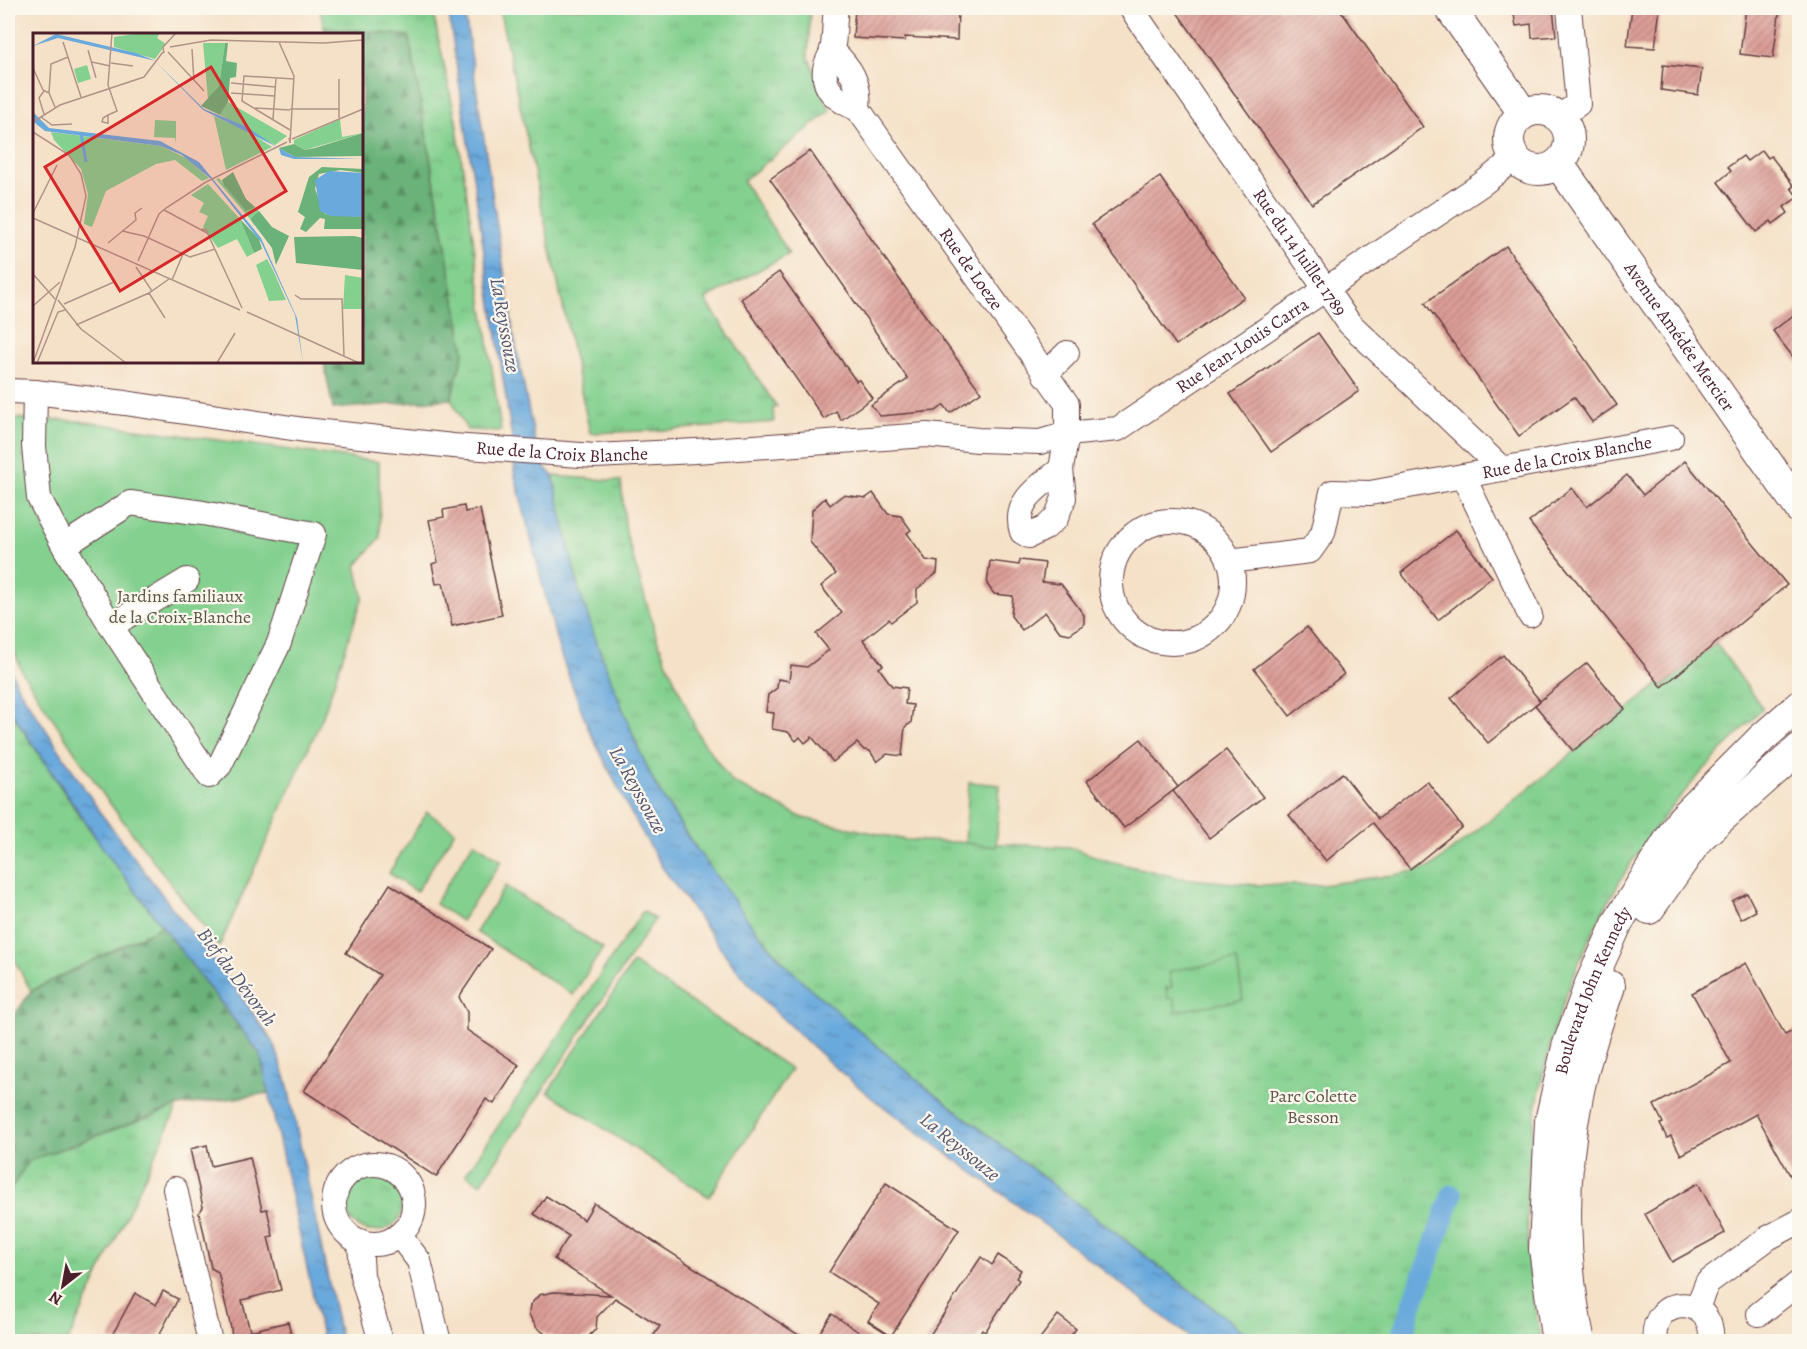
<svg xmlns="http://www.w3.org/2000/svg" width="1807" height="1349" viewBox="0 0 1807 1349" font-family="Alegreya,serif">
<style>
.grass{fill:url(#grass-tufts);stroke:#66785d;stroke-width:1.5}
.forest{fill:url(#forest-firs);stroke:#5a6852;stroke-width:1.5}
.garden{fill:#83d08f;stroke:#66785d;stroke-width:1.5}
.water{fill:url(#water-ripples);stroke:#5a6484;stroke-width:1.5}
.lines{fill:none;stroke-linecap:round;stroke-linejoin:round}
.canal{stroke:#69a9dc;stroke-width:21}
.building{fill:url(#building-hatch)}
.minor-casing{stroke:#643c42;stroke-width:26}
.major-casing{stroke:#643c42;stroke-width:32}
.minor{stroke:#fff;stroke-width:24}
.major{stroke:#fff;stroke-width:30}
.labels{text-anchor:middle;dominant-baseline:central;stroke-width:4.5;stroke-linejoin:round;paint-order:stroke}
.street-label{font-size:18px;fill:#4a1f2b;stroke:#fbf7ec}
.park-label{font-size:18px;fill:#5b5449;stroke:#fbf7ec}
.water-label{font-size:20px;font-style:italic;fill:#565672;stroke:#fbf7ec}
.inset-river{fill:none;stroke:#69a9dc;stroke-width:3}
.inset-road{fill:none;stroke:#b19389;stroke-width:1.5}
.view{fill:#d62828;fill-opacity:0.15;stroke:#d62828;stroke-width:3}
.inset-edge{fill:none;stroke:#4a1f2b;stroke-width:3}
</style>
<defs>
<pattern id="grass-tufts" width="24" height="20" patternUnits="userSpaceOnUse" patternTransform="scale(1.5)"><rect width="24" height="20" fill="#83d08f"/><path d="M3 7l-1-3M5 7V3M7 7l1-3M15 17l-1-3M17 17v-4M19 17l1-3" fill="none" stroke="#73b27c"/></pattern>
<pattern id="forest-firs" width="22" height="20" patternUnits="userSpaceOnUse" patternTransform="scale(1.5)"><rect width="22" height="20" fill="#6ab27a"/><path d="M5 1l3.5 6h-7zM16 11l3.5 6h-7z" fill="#599064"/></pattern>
<pattern id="water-ripples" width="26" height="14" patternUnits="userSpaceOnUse" patternTransform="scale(1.5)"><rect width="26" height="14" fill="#69a9dc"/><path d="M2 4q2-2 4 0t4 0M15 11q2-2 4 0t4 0" fill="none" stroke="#5889b3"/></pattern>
<pattern id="building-hatch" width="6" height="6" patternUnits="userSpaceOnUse" patternTransform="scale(1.5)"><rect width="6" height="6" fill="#dc9e96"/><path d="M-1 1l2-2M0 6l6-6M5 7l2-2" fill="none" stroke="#b4807b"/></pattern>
</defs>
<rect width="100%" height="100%" fill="#fbf7ec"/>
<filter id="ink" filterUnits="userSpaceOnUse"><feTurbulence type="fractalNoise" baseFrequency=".0167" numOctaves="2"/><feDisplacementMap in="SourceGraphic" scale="12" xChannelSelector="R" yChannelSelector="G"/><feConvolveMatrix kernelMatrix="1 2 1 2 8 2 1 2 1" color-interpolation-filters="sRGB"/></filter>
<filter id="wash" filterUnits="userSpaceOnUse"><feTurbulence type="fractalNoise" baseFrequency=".008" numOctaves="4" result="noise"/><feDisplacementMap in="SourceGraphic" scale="24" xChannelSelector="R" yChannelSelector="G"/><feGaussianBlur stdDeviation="1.35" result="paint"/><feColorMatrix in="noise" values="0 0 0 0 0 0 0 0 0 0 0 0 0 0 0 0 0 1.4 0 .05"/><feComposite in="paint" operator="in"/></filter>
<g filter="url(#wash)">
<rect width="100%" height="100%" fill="#f5e1c7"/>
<g class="grass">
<polygon points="320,8 432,8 456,121 501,431 467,430 451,399 464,352 409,36 324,27"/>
<polygon points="499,8 810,8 808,56 830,111 743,181 789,254 705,299 777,407 773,408 774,422 670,430 590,433"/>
<path d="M553,476L621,481L626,533L658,642L699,736L732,782L803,818L906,840L1069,847L1109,861L1180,878L1255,885H1322L1400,874L1431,867L1659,684L1663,687L1716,643L1763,709C1715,756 1667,807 1631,863C1543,1002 1503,1180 1542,1341H1256L923,1085L831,1007L793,973L751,924L711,872L657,788L639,750L600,652L579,591Z"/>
<polygon points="8,707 77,812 162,926 31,991 8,948"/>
<polygon points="178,1106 68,1341 8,1341 8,1194 28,1161"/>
<path d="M378,1174C383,1177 390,1180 394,1184C398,1188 401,1195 402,1200C408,1236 353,1243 346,1209C345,1203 347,1196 347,1190L363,1175Z"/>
</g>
<g class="forest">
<polygon points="324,27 409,36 464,352 451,399 333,409 324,362 362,362 362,34 326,34"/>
<polygon points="162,926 260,1054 269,1093 178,1106 28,1161 8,1194 8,1025 31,991"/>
</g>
<g class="garden">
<polygon points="8,418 78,421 379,462 380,538 356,566 363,596 323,716 219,947 105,797 22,672 8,634"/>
<polygon points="969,782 1000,785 996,847 965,843"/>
<polygon points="427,812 455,831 416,892 389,873"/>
<polygon points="474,842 502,861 461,921 435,903"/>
<polygon points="505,886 603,948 573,995 476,932"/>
<polygon points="643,911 655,919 481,1184 466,1174"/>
<polygon points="1237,960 1243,1000 1176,1011 1174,998 1168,999 1166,988 1172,987 1169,971"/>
<polygon points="633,963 791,1069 709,1197 548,1092"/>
</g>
<g class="water">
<polygon points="448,8 464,8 514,337 539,461 553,476 579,591 600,652 639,750 657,788 688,837 751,924 779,958 811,989 923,1085 1256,1341 1195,1341 1058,1235 877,1102 830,1063 766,1003 733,965 662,867 627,806 589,730 559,650 514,472 515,459"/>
<polygon points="8,663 18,687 102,815 182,921 231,982 268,1035 275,1046 287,1082 341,1341 323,1341 260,1054 107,854 8,707"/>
</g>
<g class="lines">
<polyline class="canal" points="1399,1342 1452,1195"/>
</g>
<g id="blocks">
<g class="building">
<polygon points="855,8 958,8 957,40 905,37 905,41 853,38"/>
<polygon points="1174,8 1339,8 1423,127 1312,204"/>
<polygon points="1513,8 1553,8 1556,36 1532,38 1531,24 1516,26"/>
<polygon points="1632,8 1660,8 1655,48 1627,46"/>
<polygon points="1746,8 1780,8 1773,58 1740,54"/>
<polygon points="1663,65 1702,69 1698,95 1661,90"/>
<polygon points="1762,150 1768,158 1771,156 1794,186 1791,188 1798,197 1784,207 1788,213 1773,224 1771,221 1756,232 1718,182 1731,171 1728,167 1743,156 1747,161"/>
<polygon points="810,151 916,303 981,392 950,413 944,405 936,411 880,416 871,405 908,379 770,179"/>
<polygon points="1160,177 1244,297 1176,345 1092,224"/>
<polygon points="1506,246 1617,405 1592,422 1574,397 1519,436 1425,303"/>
<polygon points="779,272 856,381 859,380 872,398 841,420 836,411 824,419 741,299"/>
<polygon points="1800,310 1800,366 1773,331"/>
<polygon points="1318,333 1359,391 1271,452 1230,394"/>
<polygon points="1685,461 1787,585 1662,687 1529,522 1572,488 1587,507 1627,475 1643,495"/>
<polygon points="873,493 888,514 901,516 911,530 907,533 926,560 938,562 937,573 917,589 917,602 891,622 889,619 863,640 883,665 879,668 892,686 907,688 905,704 913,705 911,723 905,727 902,756 887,754 877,762 870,751 864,750 857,743 833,762 812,737 805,743 800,737 796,741 788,732 772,729 774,713 766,712 768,695 777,688 778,679 789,681 791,665 807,667 829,650 816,634 842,613 821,586 836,574 810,542 812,510 825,498 830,505 843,495 866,498"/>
<polygon points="464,506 465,512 480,509 502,615 452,626 443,583 436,584 432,564 438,562 429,520 444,517 443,510"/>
<polygon points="1456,530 1492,577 1438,620 1401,573"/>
<polygon points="1020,560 1045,563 1042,582 1061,584 1084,615 1084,624 1070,634 1060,632 1045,612 1022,630 1011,616 1013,596 994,594 987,584 990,561 1019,565"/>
<polygon points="1307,627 1344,674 1290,716 1254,669"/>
<polygon points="1503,655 1540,701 1488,743 1451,698"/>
<polygon points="1587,663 1625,709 1573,751 1535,705"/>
<polygon points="1141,739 1178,787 1124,828 1087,781"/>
<polygon points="1226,750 1263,797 1209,838 1173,791"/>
<polygon points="1342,773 1378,819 1427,781 1462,827 1410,869 1373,823 1326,861 1289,815"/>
<polygon points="390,884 491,949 459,997 467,1012 467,1030 519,1065 494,1104 486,1099 436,1177 304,1091 380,975 346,953"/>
<polygon points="1747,893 1756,911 1741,919 1732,901"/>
<polygon points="1746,963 1785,1035 1800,1027 1800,1193 1756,1114 1681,1155 1671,1136 1667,1138 1660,1124 1663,1123 1654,1105 1731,1063 1692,993"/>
<polygon points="207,1145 211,1166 250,1157 262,1210 267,1209 273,1236 268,1237 281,1290 242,1300 250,1331 288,1322 293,1341 232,1341 231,1328 218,1272 211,1268 203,1229 199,1213 203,1207 190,1149"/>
<polygon points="886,1183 959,1230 891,1336 868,1321 879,1304 829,1272"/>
<polygon points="1698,1183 1725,1233 1672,1262 1645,1214"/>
<polygon points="546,1196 584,1220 594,1203 808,1341 650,1341 660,1326 615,1298 597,1317 596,1329 587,1338 567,1341 547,1335 537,1328 529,1315 530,1305 539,1295 554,1292 611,1295 554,1259 569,1236 534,1214"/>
<polygon points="998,1255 1021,1270 1016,1278 1019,1280 985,1332 982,1330 975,1341 926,1341 981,1257 992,1265"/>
<polygon points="163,1291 178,1299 156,1341 109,1341 135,1293 156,1305"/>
<polygon points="832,1314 872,1341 814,1341"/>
<polygon points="1058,1315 1076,1329 1067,1341 1038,1341"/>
</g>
</g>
</g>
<g filter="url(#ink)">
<use href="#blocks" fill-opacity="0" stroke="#643c42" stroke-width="1.5"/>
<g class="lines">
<g class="minor-casing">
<g id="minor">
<path id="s1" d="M836,8C834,21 835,37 832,51C830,57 826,62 825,69C822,91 840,102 858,109L1067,404V434L1061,469L1064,498L1056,518L1045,528L1029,536L1022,532C1012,501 1040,486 1061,469"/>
<path id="s2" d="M1131,8L1349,323L1501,468"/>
<path d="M832,50C850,67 861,83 858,109"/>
<polyline points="1559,117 1578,104 1569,8"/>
<polyline points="1045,375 1067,353"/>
<path id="s3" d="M8,391L35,392L125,403L305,430L453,446L595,456L696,451L927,435L978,440L1040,442L1067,434L1118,429L1482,184L1515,158"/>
<polyline points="35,392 34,446 39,498 64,546 111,626 209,776 220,765 279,643 314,534 203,513 130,503 64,546"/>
<polyline points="1463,476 1530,615"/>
<circle cx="1172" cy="582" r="61"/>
<path id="s4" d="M1229,561L1310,551L1323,533L1332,492L1370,493L1671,438"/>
<polyline points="111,626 187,580"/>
<circle cx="374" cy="1204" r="40"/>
<polyline points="175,1189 210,1342"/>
<polyline points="399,1235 419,1261 439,1342"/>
<polyline points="360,1241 362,1275 381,1342"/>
<polyline points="1697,1308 1707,1283 1768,1238 1800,1221"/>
<polyline points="1759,1314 1800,1282"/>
<path d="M1655,1342C1649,1293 1716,1293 1711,1342"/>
</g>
</g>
<g class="major-casing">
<g id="major">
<polyline points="1450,8 1523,113"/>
<circle cx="1539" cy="140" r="30"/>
<path id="s5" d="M1558,163L1800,509"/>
<polyline points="1649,909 1699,838 1800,748"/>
<path id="s6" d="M1558,1342L1555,1329L1544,1249L1550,1121L1567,1047L1590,984L1618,922L1682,819L1762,738L1800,705"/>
<path d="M1580,1342C1563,1263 1561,1179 1577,1101C1584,1062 1597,1024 1610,986"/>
</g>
</g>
<use href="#minor" class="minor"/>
<use href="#major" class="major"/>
</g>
</g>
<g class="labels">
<g class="street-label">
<text stroke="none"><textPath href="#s2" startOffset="297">Rue du 14 Juillet 1789</textPath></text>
<text stroke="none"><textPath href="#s1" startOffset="315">Rue de Loeze</textPath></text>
<text stroke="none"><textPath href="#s5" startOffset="212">Avenue Amédée Mercier</textPath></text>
<text stroke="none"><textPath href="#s3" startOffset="1266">Rue Jean-Louis Carra</textPath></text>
<text stroke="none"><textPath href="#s3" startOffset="558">Rue de la Croix Blanche</textPath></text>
<text stroke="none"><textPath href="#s4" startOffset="384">Rue de la Croix Blanche</textPath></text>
<text stroke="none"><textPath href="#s6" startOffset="360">Boulevard John Kennedy</textPath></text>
</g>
<g class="park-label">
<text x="180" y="596">Jardins familiaux<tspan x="180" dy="21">de la Croix-Blanche</tspan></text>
<text x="1313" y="1096">Parc Colette<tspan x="1313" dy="21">Besson</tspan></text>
</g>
<g class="water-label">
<text transform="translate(505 325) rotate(80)">La Reyssouze</text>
<text transform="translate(638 790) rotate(61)">La Reyssouze</text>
<text transform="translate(237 977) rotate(53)">Bief du Dévorah</text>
<text transform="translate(960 1147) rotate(39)">La Reyssouze</text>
</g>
</g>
<g transform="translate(33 33)">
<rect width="330" height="330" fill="#f5e1c7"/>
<path d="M108,0H127L124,5L133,11L122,26L81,14V4ZM170,10H192L186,53L175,66ZM54,32L58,46L45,50L41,36ZM195,69L254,103L242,112L187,82ZM307,86L309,104L330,100L272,117L261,111V107ZM18,99L128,113L153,125L176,145L169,148L142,127L123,131L73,158L59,194L51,191L55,161L48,136L21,107ZM186,145L213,177L222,174L226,178L217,186L183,146ZM175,151L207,186L221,220L214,224L204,206L185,215L170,194L175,183L166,179L171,170L158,162ZM234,226L240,237L253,267L236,268L223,232ZM312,242L330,245V276H310Z" fill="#83d08f"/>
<path d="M192,10H195L193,28L204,30L203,44L197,45L195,69L187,82L168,73L186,53ZM330,100V123L262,124L246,115L261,111L272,117L282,115ZM289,134L330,136V140L307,137L286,141L282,156L292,181L330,184V196H291L292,186L287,185L273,199L267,196L272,184L265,179L276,144ZM200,139L213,166L222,174L213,178L191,152L189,147ZM226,178L239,194L256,203L243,232L239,215L217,186ZM207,186L226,206L229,216L221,220ZM321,203L330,205V237L263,230L261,204Z" fill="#6ab27a"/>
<path d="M143,76V110L142,105L121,104L122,87L143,88ZM181,83L214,98L239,114L193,137Z" fill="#83d08f"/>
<path d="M23,1L103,20L123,28L25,5L0,13ZM123,29L171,76L214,94L244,114L170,77ZM0,79L16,95L127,108L166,129L228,205L264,285L270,330L262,282L228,209L178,146L149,122L128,113L12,98L2,90ZM246,115L262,124L330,126H261L248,122ZM296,138L330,140V184L298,183L287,178L282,147Z" fill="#69a9dc"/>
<path class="inset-river" d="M48,101L53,129"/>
<path class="inset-road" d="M30,9L48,64M246,9L261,43L257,110L256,105M137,14L178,7L291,10L330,7M159,16L161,48M55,17L63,45M135,19L171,58M131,20L130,14L143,0M59,29L77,33M78,30L100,33M0,35L10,57L16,60M306,46V85M198,50L242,54M11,58L6,65L11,81M198,60L241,63M22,74L16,60L18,31L35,24M222,75L257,77M257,76H306M75,82V90L69,89L70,85L75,82L84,78L75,52L79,0M8,84L19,92L39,91M240,86L243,45M0,89L27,72L111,44L130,19M257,97L209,68L211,43L261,46M0,99L36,122L48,141L53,163L42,214L0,330M259,106L330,76M131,177L174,200M0,180L24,132M0,185L207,277M168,196L173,197L209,275M89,198L111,203L157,224L182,216M75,210L103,187L102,180L109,175M105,228L126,181L133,175L173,149L254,109M103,234L119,258M0,241L22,266M139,247L150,221M116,260L132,285M262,262L268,266H309L311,323M25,267L48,296L93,330M31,271L81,249M0,273L27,249M214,279L326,330M43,292L116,260L136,246M4,330L25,279L32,277M184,330L202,300"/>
<path class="view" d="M178,34L253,158L87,258L12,134Z"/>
<rect width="330" height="330" class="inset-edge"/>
</g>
<rect width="1807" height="1349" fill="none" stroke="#fbf7ec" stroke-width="30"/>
<g transform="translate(63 1286) rotate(211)" stroke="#fbf7ec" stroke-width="4.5" paint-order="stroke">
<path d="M0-4.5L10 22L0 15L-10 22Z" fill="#4a1f2b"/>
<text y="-9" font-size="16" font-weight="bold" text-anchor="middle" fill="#4a1f2b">N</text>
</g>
</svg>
